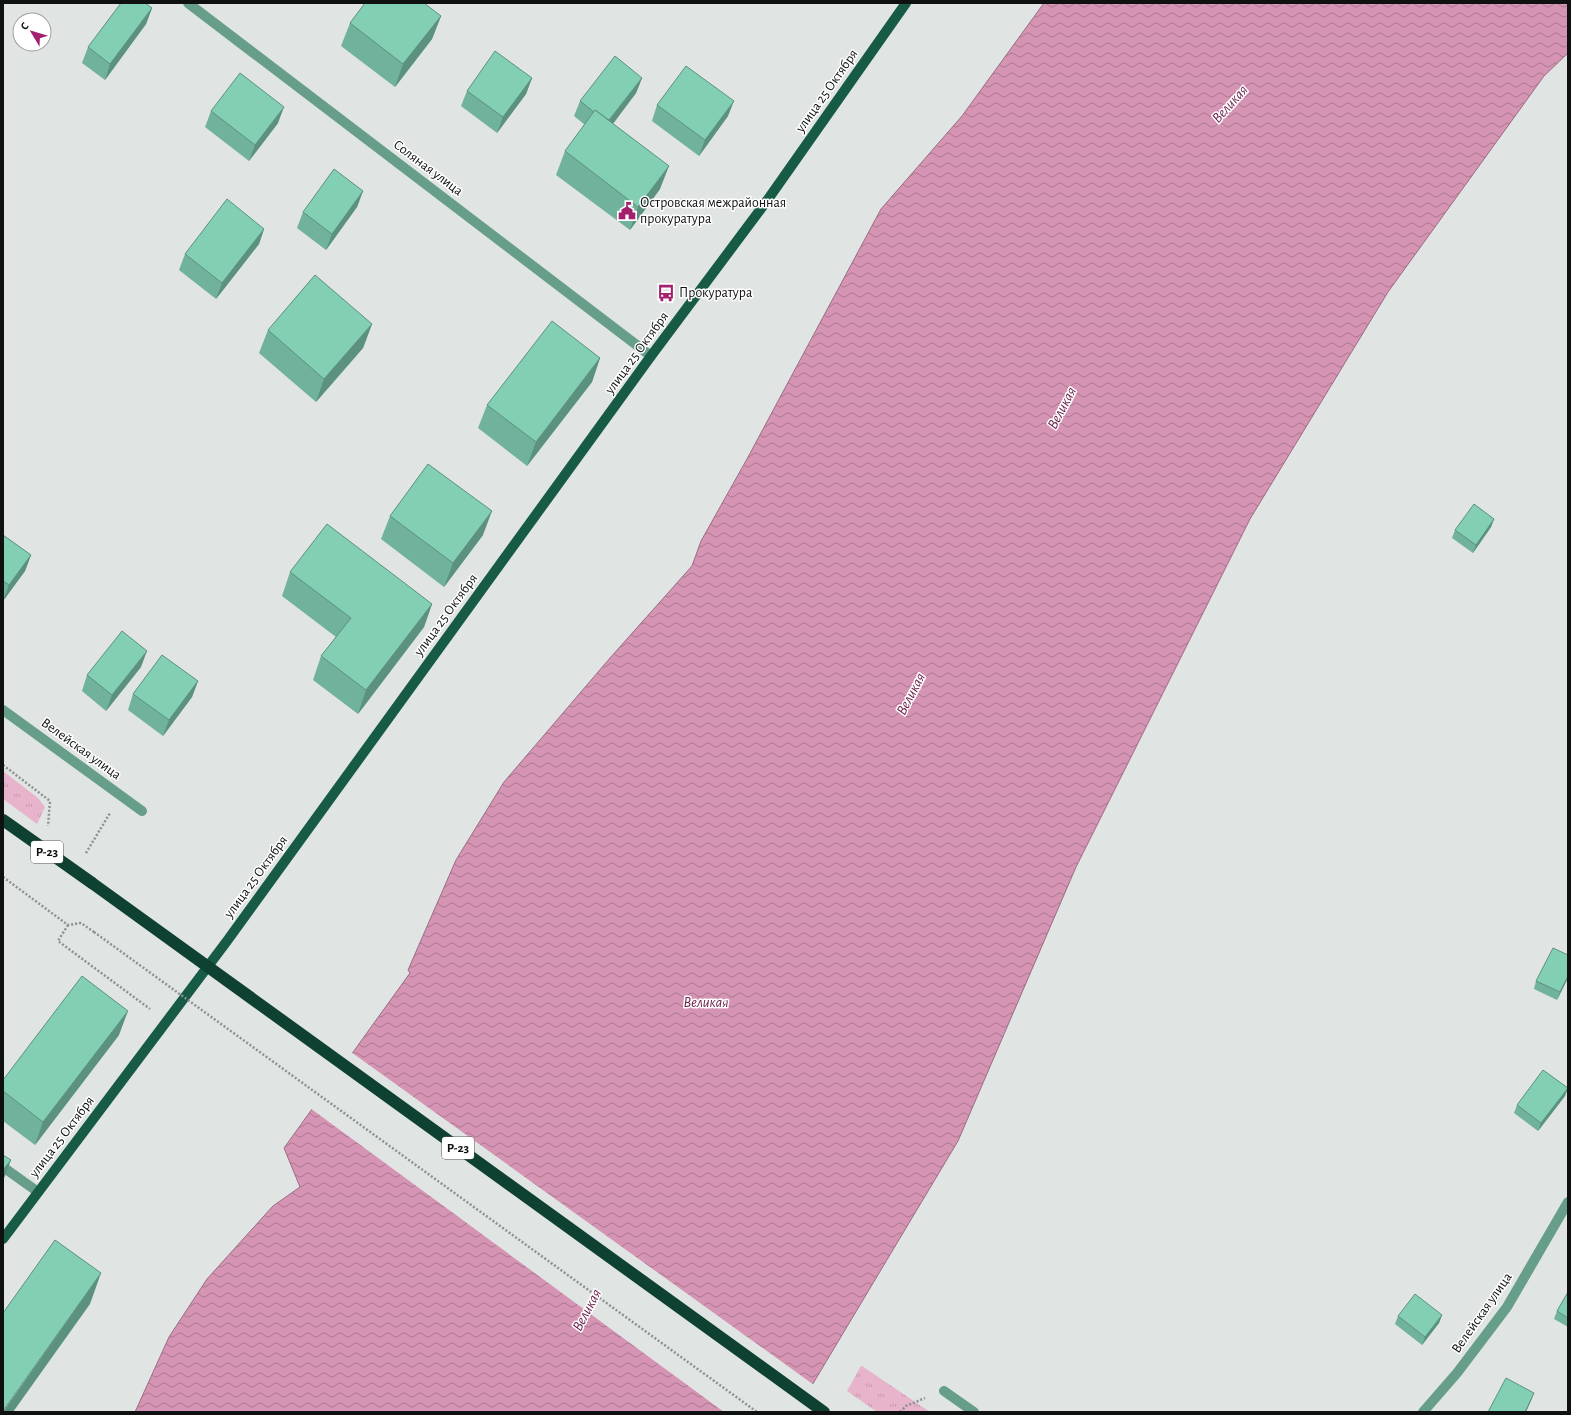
<svg xmlns="http://www.w3.org/2000/svg" width="1571" height="1415" viewBox="0 0 1571 1415" font-family="'Alegreya Sans',sans-serif">
<style>
.grass{fill:url(#grass-tufts)}
.water{fill:url(#water-waves);stroke:#9a6c82}
.pier{fill:#e0e5e3}
.lines{fill:none;stroke-linecap:round;stroke-linejoin:round}
.path{stroke:#8d908f;stroke-width:2.5;stroke-dasharray:2 2;stroke-linecap:butt}
.minor{stroke:#679e8a;stroke-width:10}
.major{stroke:#175b47;stroke-width:10}
.highway{stroke:#0f4132;stroke-width:12}
.path-bridge{stroke:#8d908f;stroke-width:2.5;stroke-dasharray:2 2;stroke-linecap:butt}
.highway-bridge{stroke:#0f4132;stroke-width:12}
.wall{fill:#70b29b}
.shaded-wall{fill:#5b917e}
.building{fill:#82cfb4;stroke:#5b917e}
.labels{text-anchor:middle;dominant-baseline:central;stroke-width:3;stroke-linejoin:round;paint-order:stroke}
.shield{fill:#fff;stroke:#575858;stroke-width:1}
.shield-label{font-size:13px;font-weight:bold;fill:#0f1010}
.street-label{font-size:14px;fill:#0f1010;stroke:#fff}
.poi-label{font-size:14px;fill:#0f1010;stroke:#fff;text-anchor:start}
.water-label{font-size:15px;font-style:italic;fill:#6b204a;stroke:#fff}
</style>
<defs>
<pattern id="grass-tufts" width="24" height="20" patternUnits="userSpaceOnUse"><rect width="24" height="20" fill="#e7b4cc"/><path d="M3 7l-1-3M5 7V3M7 7l1-3M15 17l-1-3M17 17v-4M19 17l1-3" fill="none" stroke="#c59aae"/></pattern>
<pattern id="water-waves" width="16" height="10" patternUnits="userSpaceOnUse"><rect width="16" height="10" fill="#d594b3"/><path d="M0 5q4-4 8 0t8 0" fill="none" stroke="#ab7790"/></pattern>
</defs>
<rect width="100%" height="100%" fill="#e0e5e3"/>
<g class="grass">
<polygon points="3,771 38,798 45,807 37,824 3,799"/>
<polygon points="861,1366 862,1366 930,1412 877,1412 847,1391"/>
</g>
<polygon class="water" points="1044,3 1568,3 1568,53 1544,76 1388,292 1250,519 1076,867 958,1141 796,1412 135,1412 169,1337 207,1279 273,1206 300,1187 284,1148 410,973 408,970 456,860 504,782 610,658 692,566 701,541 747,459 881,209 962,116"/>
<polygon class="pier" points="351,1052 814,1385 798,1412 724,1412 310,1108"/>
<g class="lines">
<g class="path">
<polyline points="3,765 50,801 48,826"/>
<polyline points="86,853 110,813"/>
<polyline points="3,877 68,925 81,923 94,932"/>
<polyline points="68,925 58,941 150,1009"/>
<polyline points="900,1412 906,1406 925,1398"/>
</g>
<g class="minor">
<polyline points="188,3 651,356"/>
<polyline points="3,710 142,811"/>
<polyline points="3,1167 38,1192"/>
<polyline points="944,1391 974,1412"/>
<polyline points="1423,1412 1457,1373 1507,1307 1568,1202"/>
</g>
<polyline class="major" points="3,1239 227,941 651,356 766,202 906,3"/>
<polyline class="highway" points="3,820 92,883"/>
<polyline class="path-bridge" points="94,932 757,1412"/>
<polyline class="highway-bridge" points="92,883 824,1412"/>
</g>
<g class="wall">
<polygon points="152,8 146,24 105,80 82,63 88,47"/>
<polygon points="441,16 432,39 395,87 341,46 350,23"/>
<polygon points="532,78 526,94 497,133 461,106 467,91"/>
<polygon points="642,78 636,93 613,124 660,189 630,230 556,175 565,151 585,125 574,116 580,101"/>
<polygon points="657,105 728,116 699,156 652,121"/>
<polygon points="211,111 278,123 249,161 205,127"/>
<polygon points="363,191 357,207 326,250 297,228 303,212"/>
<polygon points="264,229 259,244 216,299 179,270 185,254"/>
<polygon points="372,324 363,348 316,402 259,353 268,330"/>
<polygon points="600,358 592,382 527,466 478,428 487,405"/>
<polygon points="390,516 483,535 444,587 381,539"/>
<polygon points="1494,519 1491,527 1473,553 1452,538 1455,530"/>
<polygon points="3,535 31,555 25,571 3,601"/>
<polygon points="290,572 432,604 424,627 358,714 313,680 321,656 336,637 282,596"/>
<polygon points="141,667 106,711 82,691 87,675"/>
<polygon points="198,681 192,697 163,736 128,710 133,694"/>
<polygon points="1568,978 1557,1000 1534,989 1536,981"/>
<polygon points="119,1035 35,1145 3,1121 3,1080"/>
<polygon points="1568,1088 1565,1096 1538,1131 1514,1113 1517,1105"/>
<polygon points="1568,1292 1568,1327 1554,1319 1557,1311"/>
<polygon points="1442,1315 1439,1323 1422,1345 1395,1324 1398,1316"/>
</g>
<g class="shaded-wall">
<polygon points="152,8 146,24 105,80 110,64"/>
<polygon points="441,16 432,39 395,87 403,64"/>
<polygon points="532,78 526,94 497,133 503,117"/>
<polygon points="642,78 636,93 602,138 608,122"/>
<polygon points="734,101 728,116 699,156 705,140"/>
<polygon points="284,107 278,123 249,161 255,145"/>
<polygon points="669,166 660,189 630,230 638,207"/>
<polygon points="363,191 357,207 326,250 332,234"/>
<polygon points="264,229 259,244 216,299 222,283"/>
<polygon points="372,324 363,348 316,402 324,379"/>
<polygon points="600,358 592,382 527,466 536,442"/>
<polygon points="492,511 483,535 444,587 453,563"/>
<polygon points="1494,519 1491,527 1473,553 1476,545"/>
<polygon points="31,555 25,571 3,601 9,585"/>
<polygon points="432,604 424,627 358,714 366,690"/>
<polygon points="147,651 141,667 106,711 112,695"/>
<polygon points="198,681 192,697 163,736 169,720"/>
<polygon points="1568,976 1568,978 1557,1000 1560,992"/>
<polygon points="128,1011 119,1035 35,1145 43,1122"/>
<polygon points="1568,1088 1565,1096 1538,1131 1541,1123"/>
<polygon points="11,1160 3,1181 3,1170"/>
<polygon points="101,1273 90,1304 13,1412 3,1412"/>
<polygon points="1442,1315 1439,1323 1422,1345 1425,1337"/>
<polygon points="1534,1393 1531,1401 1526,1412 1525,1412"/>
</g>
<g class="building">
<polygon points="121,3 145,3 152,8 110,64 88,47"/>
<polygon points="365,3 424,3 441,16 403,64 350,23"/>
<polygon points="495,51 532,78 503,117 467,91"/>
<polygon points="615,56 642,78 609,120 595,110 594,112 580,101"/>
<polygon points="686,66 734,101 705,140 657,105"/>
<polygon points="240,73 284,107 255,145 211,111"/>
<polygon points="595,110 669,166 638,207 565,151"/>
<polygon points="334,169 363,191 332,234 303,212"/>
<polygon points="227,199 264,229 222,283 185,254"/>
<polygon points="315,275 372,324 324,379 268,330"/>
<polygon points="552,321 600,358 536,442 487,405"/>
<polygon points="428,464 492,511 453,563 390,516"/>
<polygon points="1474,504 1494,519 1476,545 1455,530"/>
<polygon points="327,524 432,604 366,690 321,656 351,618 290,572"/>
<polygon points="3,535 31,555 9,585 3,581"/>
<polygon points="122,631 147,651 112,695 87,675"/>
<polygon points="162,655 198,681 169,720 133,694"/>
<polygon points="1553,948 1568,955 1568,976 1560,992 1536,981"/>
<polygon points="82,976 128,1011 43,1122 3,1091 3,1080"/>
<polygon points="1543,1070 1568,1088 1541,1123 1517,1105"/>
<polygon points="3,1155 11,1160 3,1170"/>
<polygon points="55,1240 101,1273 3,1411 3,1313"/>
<polygon points="1568,1292 1568,1318 1557,1311"/>
<polygon points="1415,1294 1442,1315 1425,1337 1398,1316"/>
<polygon points="1506,1378 1534,1393 1525,1412 1488,1412"/>
</g>
<defs>
<g id="civic-bare" transform="scale(1.38)"><path d="M-.6-6.5H3V-4.5H.6V-3L4-1V1h2V6H-6V1h2V-1L-.6-3ZM-1.2 2.5V6h2.4V2.5Z" fill="#a3206f" stroke="#fff" stroke-width="2.5" paint-order="stroke"/></g>
<g id="bus-bare" transform="scale(1.38)"><path d="M-5-6H5V4H4V6H2V4H-2V6H-4V4H-5ZM-3.5-4V0h7V-4ZM-3.5 1.2v1.5H-2V1.2ZM2 1.2v1.5H3.5V1.2Z" fill="#a3206f" stroke="#fff" stroke-width="2.5" paint-order="stroke"/></g>
</defs>
<g fill-rule="evenodd">
<use href="#civic-bare" x="627" y="211"/>
<use href="#bus-bare" x="666" y="293"/>
</g>
<g class="labels">
<g class="shield">
<rect x="31" y="841" width="32" height="22" rx="3"/>
<rect x="442" y="1137" width="32" height="22" rx="3"/>
</g>
<g class="shield-label">
<text x="47" y="852">Р-23</text>
<text x="458" y="1148">Р-23</text>
</g>
<g class="street-label">
<text transform="translate(827 91) rotate(-55)">улица 25 Октября</text>
<text transform="translate(428 168) rotate(37)">Соляная улица</text>
<text transform="translate(637 353) rotate(-54)">улица 25 Октября</text>
<text transform="translate(446 615) rotate(-54)">улица 25 Октября</text>
<text transform="translate(81 749) rotate(36)">Велейская улица</text>
<text transform="translate(256 877) rotate(-54)">улица 25 Октября</text>
<text transform="translate(62 1137) rotate(-53)">улица 25 Октября</text>
<text transform="translate(1482 1313) rotate(-55)">Велейская улица</text>
</g>
<g class="poi-label">
<text x="640" y="203">Островская межрайонная<tspan x="640" dy="16">прокуратура</tspan></text>
<text x="679" y="293">Прокуратура</text>
</g>
<g class="water-label">
<text transform="translate(1230 104) rotate(-48)">Великая</text>
<text transform="translate(1062 408) rotate(-62)">Великая</text>
<text transform="translate(911 694) rotate(-62)">Великая</text>
<text x="706" y="1002">Великая</text>
<text transform="translate(587 1310) rotate(-62)">Великая</text>
</g>
</g>
<rect width="1571" height="1415" fill="none" stroke="#0f1010" stroke-width="8"/>
<g transform="translate(32 32) rotate(308)"><circle r="19" fill="#ffffff" stroke="#9f9f9f"/>
<path d="M0-3L7 15L0 10L-7 15Z" fill="#a3206f"/>
<text y="-6" font-size="11" font-weight="bold" text-anchor="middle" fill="#0f1010">С</text>
</g>
</svg>
